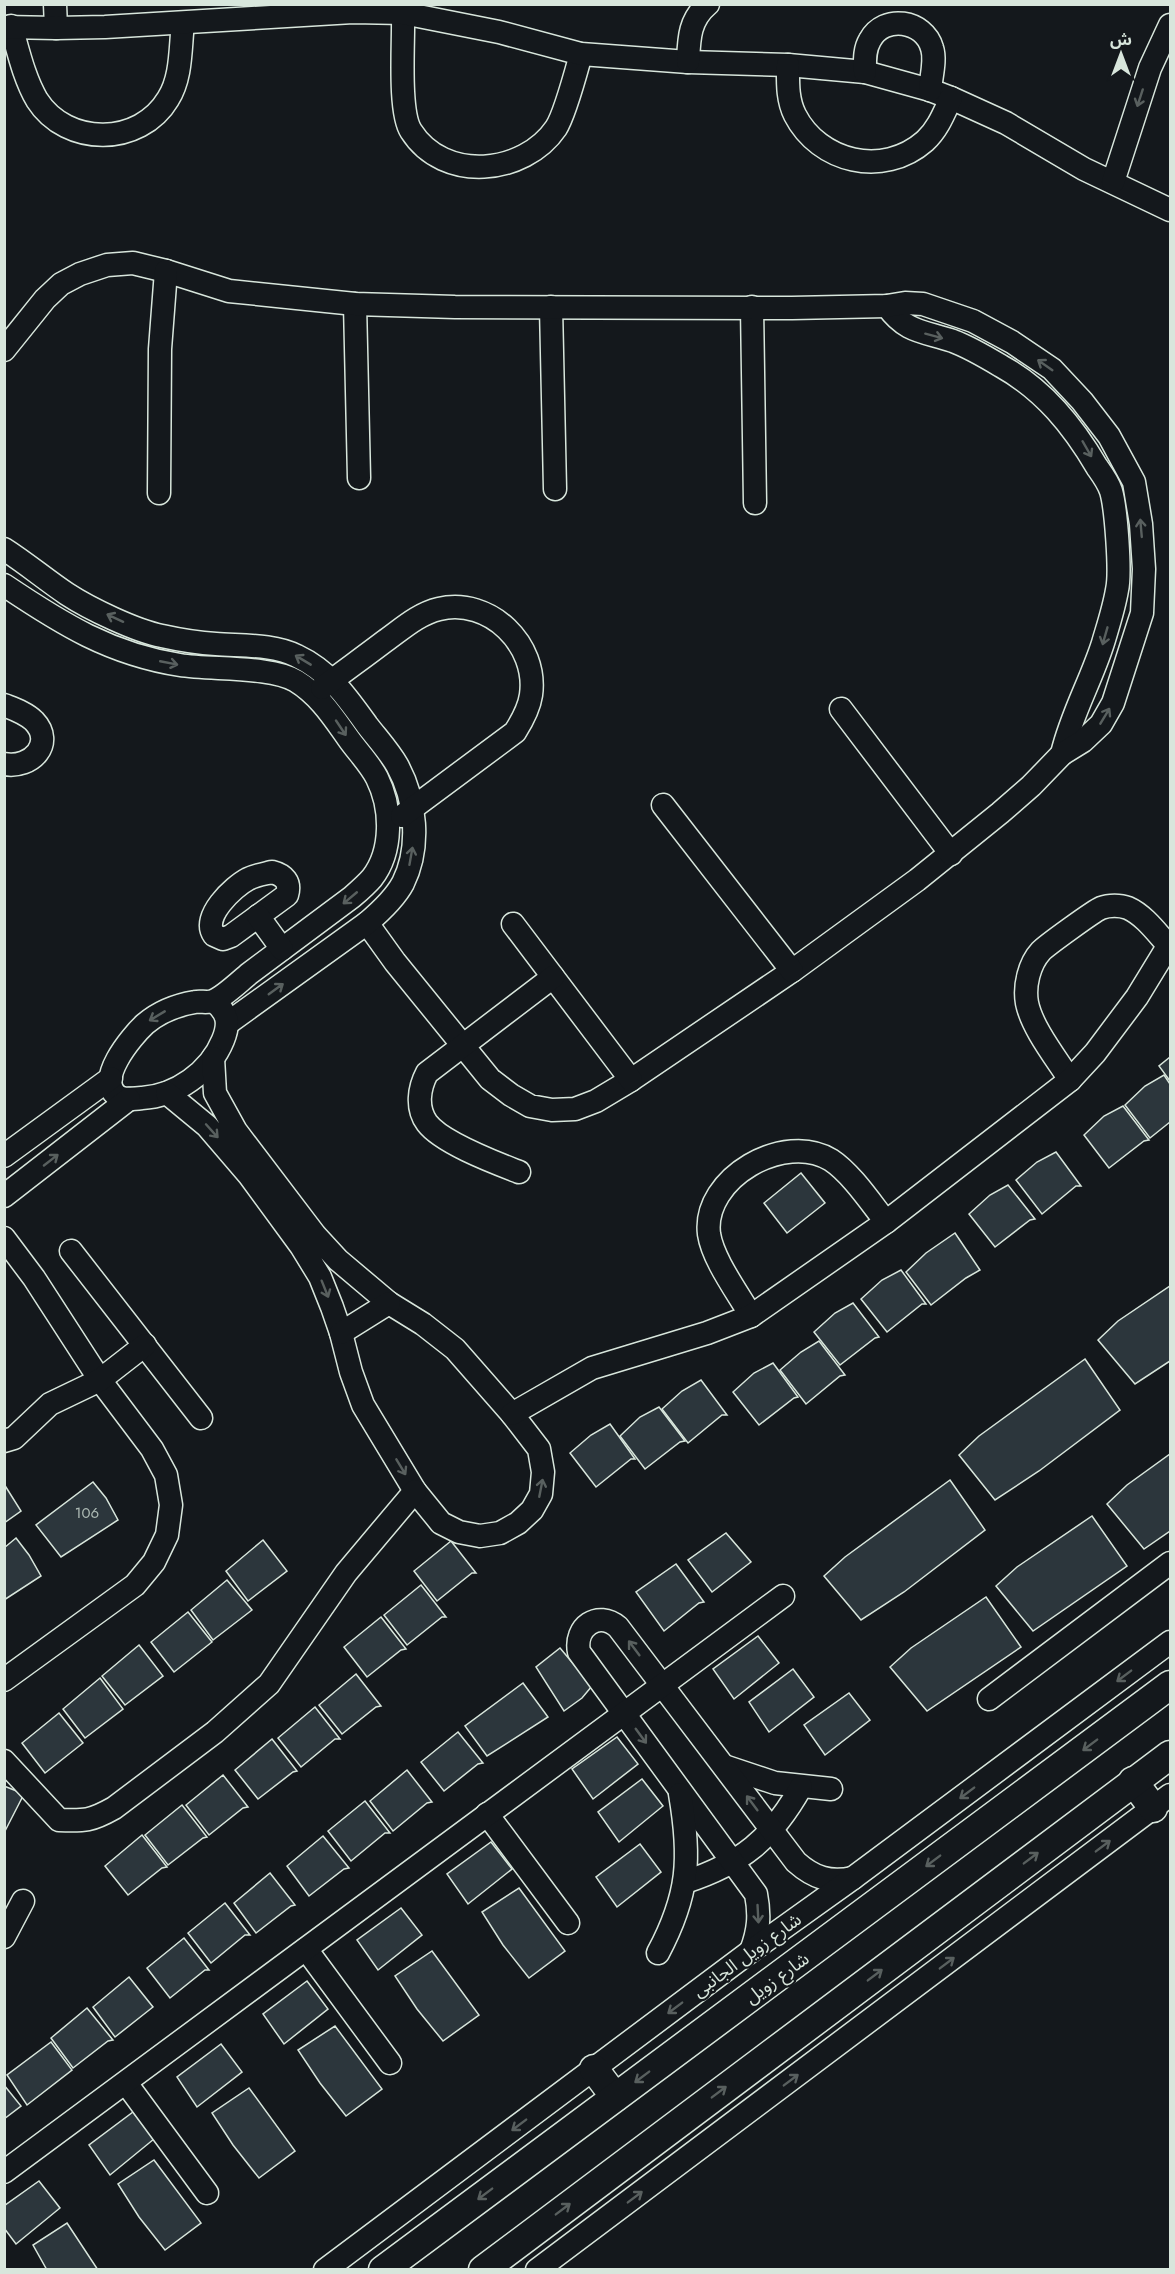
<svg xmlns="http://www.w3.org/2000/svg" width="1175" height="2274" viewBox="0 0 1175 2274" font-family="Jost,'Noto Sans Arabic',sans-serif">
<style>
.building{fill:#2c363c;stroke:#d8e6dc;stroke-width:1.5}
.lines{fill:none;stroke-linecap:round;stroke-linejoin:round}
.minor-casing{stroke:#d8e6dc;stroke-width:25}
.major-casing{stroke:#d8e6dc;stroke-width:31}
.minor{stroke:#14181c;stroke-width:22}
.major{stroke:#14181c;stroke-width:28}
.oneway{stroke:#59605f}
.labels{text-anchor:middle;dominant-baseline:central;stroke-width:4.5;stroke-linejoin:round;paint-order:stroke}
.number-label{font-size:15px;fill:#adbab4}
.street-label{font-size:18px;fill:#d8e6dc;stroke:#14181c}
</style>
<rect width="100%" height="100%" fill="#14181c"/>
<g class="building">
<polygon points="1170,1057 1170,1081 1159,1066"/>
<polygon points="1164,1075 1170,1084 1170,1122 1150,1138 1125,1105 1145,1086"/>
<polygon points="1123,1106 1149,1140 1144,1141 1109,1168 1084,1135 1104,1116"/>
<polygon points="1056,1152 1081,1186 1076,1186 1042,1214 1016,1180 1037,1162"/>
<polygon points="801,1173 825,1203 787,1233 764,1203"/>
<polygon points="1008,1185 1035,1219 1030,1220 995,1247 969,1214 990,1195"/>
<polygon points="955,1233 980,1270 966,1278 931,1305 906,1272 926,1253"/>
<polygon points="901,1270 926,1304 922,1304 887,1332 861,1299 882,1280"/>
<polygon points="1170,1286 1170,1361 1135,1384 1098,1340 1118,1321"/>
<polygon points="853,1303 879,1337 875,1338 840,1365 814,1332 835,1313"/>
<polygon points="819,1341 845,1375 840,1376 806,1404 780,1370 801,1352"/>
<polygon points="1085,1359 1120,1410 1039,1471 995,1500 959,1455 979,1436"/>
<polygon points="773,1363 798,1397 794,1398 759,1425 733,1392 754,1373"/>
<polygon points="701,1380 727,1415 722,1415 688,1443 662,1409 682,1391"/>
<polygon points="659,1407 685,1441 680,1442 645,1469 620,1436 640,1417"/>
<polygon points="610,1424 635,1459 631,1459 596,1487 570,1453 591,1435"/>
<polygon points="1170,1454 1170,1531 1144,1549 1107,1504 1127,1485"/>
<polygon points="950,1480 985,1530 904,1592 861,1620 824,1576 845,1557"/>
<polygon points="93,1482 106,1498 118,1520 61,1557 36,1525"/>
<polygon points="4,1484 21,1511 4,1523"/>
<polygon points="1092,1516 1127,1566 1033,1631 996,1586 1017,1567"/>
<polygon points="726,1533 751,1562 712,1592 688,1560"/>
<polygon points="16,1538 29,1555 41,1576 4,1600 4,1548"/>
<polygon points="263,1540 287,1571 248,1601 226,1571"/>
<polygon points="451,1541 476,1573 472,1573 437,1601 414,1571"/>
<polygon points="676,1564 704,1602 699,1603 664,1631 636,1592"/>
<polygon points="227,1580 252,1610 213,1640 191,1610"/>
<polygon points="421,1585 446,1617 442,1617 407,1645 384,1615"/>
<polygon points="986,1597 1021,1647 927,1711 890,1667 911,1648"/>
<polygon points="188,1612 212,1642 174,1672 151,1642"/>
<polygon points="381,1617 406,1649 401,1650 367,1677 344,1647"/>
<polygon points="758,1636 779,1663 734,1699 713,1669"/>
<polygon points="139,1645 163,1676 125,1705 102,1676"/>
<polygon points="560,1648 592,1686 582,1698 564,1711 536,1667"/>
<polygon points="793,1669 814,1697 769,1732 749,1702"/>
<polygon points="356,1674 381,1706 376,1707 342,1734 319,1705"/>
<polygon points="100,1678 123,1709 85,1738 63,1709"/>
<polygon points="523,1683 548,1717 487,1756 465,1726"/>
<polygon points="849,1693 870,1720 825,1755 804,1725"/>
<polygon points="315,1707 340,1739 335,1739 301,1767 278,1738"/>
<polygon points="59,1713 83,1743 45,1773 22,1743"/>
<polygon points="458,1732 483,1763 478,1764 444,1791 421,1762"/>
<polygon points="617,1737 638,1764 593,1799 572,1769"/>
<polygon points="272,1739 297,1771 293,1772 258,1799 235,1770"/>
<polygon points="407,1770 432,1802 427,1803 393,1831 370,1801"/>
<polygon points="223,1775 248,1807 243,1808 209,1835 186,1805"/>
<polygon points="642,1779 663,1806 619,1842 598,1812"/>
<polygon points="4,1786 24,1794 4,1833"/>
<polygon points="365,1801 390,1833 385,1833 351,1861 328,1831"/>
<polygon points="182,1805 207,1837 203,1838 168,1865 145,1835"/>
<polygon points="142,1835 167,1867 162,1868 128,1895 105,1866"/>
<polygon points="323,1836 349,1868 344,1869 309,1896 287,1866"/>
<polygon points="491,1842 512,1869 468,1904 447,1874"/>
<polygon points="640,1844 661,1872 617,1907 596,1877"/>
<polygon points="270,1873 295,1905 291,1906 256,1933 234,1903"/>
<polygon points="519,1888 565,1951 529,1978 503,1945 482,1912"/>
<polygon points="225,1903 250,1935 245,1935 211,1963 188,1933"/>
<polygon points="401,1908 422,1935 378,1970 357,1940"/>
<polygon points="184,1938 209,1970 205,1970 170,1998 147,1968"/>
<polygon points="432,1951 479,2015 443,2041 417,2009 395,1976"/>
<polygon points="129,1977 153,2007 115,2037 93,2007"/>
<polygon points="307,1981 328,2009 284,2044 263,2014"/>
<polygon points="87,2008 113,2040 108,2041 73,2068 51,2038"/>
<polygon points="335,2026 382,2089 346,2116 320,2083 298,2050"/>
<polygon points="51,2042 72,2070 27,2105 7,2075"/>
<polygon points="221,2044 242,2072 197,2107 177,2077"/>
<polygon points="4,2085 21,2106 4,2119"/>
<polygon points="249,2088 295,2151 259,2178 233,2145 212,2113"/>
<polygon points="133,2112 154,2139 110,2175 89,2145"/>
<polygon points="154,2160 201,2223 165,2250 139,2217 118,2184"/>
<polygon points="39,2181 60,2208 16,2244 4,2228 4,2206"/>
<polygon points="67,2223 98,2270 47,2270 33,2245"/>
</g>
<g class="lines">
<g class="minor-casing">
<g id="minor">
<polyline points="55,4 56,28"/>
<path d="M403,13C404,39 398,111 411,131C444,183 524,175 556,128C565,114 576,72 581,54"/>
<path d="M11,26C18,50 24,78 37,100C67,147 140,146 168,99C182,77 180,48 183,23"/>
<polyline points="4,27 56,28 105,27 353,12 403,13 499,32 581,54 688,62 788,65 865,72 930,90 951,98 1006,123 1084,169 1170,210"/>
<path d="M688,62C689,39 689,20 708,4"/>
<path d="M788,65C788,82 787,99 795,115C819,162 883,178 925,141C938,129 944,113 951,98"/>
<path d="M865,72C865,61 864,50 870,40C884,14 924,20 932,48C936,60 931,77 930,90"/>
<polyline points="1113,182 1150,68 1170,25"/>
<polyline points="355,304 359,478"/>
<path d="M887,306C906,333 924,331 953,341C969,347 986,357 1001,366C1044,390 1073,426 1097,467C1102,474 1108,482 1111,491C1116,508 1121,573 1117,590C1114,608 1108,626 1103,643C1091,681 1071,715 1062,754"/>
<polyline points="551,307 555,489"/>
<polyline points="752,307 755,503"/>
<polyline points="4,350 45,299 61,284 80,274 107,265 133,263 166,271 229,291 355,304 455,307 792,308 887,306 905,303 923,304 973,321 1012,342 1052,369 1082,401 1109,436 1134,482 1141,524 1144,569 1142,613 1113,703 1101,724 1083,741 1062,754 1031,786 1000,813 917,880 792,971 631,1080 596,1101 575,1109 552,1110 530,1106 511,1095 490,1079 395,962 367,923"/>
<polyline points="159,493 160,349 166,271"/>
<path d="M4,549C26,563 46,580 67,594C90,609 136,631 162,636C180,640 198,643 216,644C242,646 274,644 297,656C329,671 347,697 367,725C377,738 389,751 397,765C416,799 421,847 403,883C395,898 380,912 367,923L228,1023"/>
<path d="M4,585C62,624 110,654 180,665C211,670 272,666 296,681C319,695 333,717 348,738C357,751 370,764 377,778C392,808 393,851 372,878C366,885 359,891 352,897C318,922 284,948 250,973C240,981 224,997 213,1001C208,1003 200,1001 195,1002C177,1005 159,1012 145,1024C132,1036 93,1082 119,1097C126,1100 134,1099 142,1098C176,1096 210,1072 223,1040C230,1023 228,1012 213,1001"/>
<path d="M322,688C343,672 364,657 385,641C402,629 418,614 439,609C490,597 538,645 531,695C529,709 522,721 515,732L402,816"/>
<path d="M4,705C14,709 26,713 34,721C55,743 32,769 4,764"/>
<polyline points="841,709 951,854"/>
<polyline points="663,805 792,971"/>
<path d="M272,872C284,875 291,882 287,895L231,936L223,939L214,935C201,917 233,887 248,879C256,875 264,874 272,872Z"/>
<polyline points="258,916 282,949"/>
<polyline points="513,924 631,1080"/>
<path d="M1070,1080C1056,1058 1032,1028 1027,1003C1024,986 1029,964 1041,951C1047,945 1094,911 1101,908C1109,905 1120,905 1128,908C1144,915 1157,933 1168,945"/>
<polyline points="167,1093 207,1126 249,1175 301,1246 320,1277 332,1307 341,1333 351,1372 363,1405 415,1491 441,1523 459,1532 480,1536 500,1533 518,1523 532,1510 541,1494 543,1472 539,1449 512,1414 455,1349 423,1324 389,1303 338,1260 315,1235 236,1131 215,1093 213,1058"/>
<polyline points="4,1156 111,1078"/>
<path d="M519,1172C496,1163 442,1143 427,1123C416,1108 419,1088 427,1073L553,977"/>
<polyline points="4,1196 129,1099"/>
<polyline points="4,1238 34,1278 100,1380 152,1449 166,1475 171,1505 167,1535 154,1562 135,1585 4,1680"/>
<polyline points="71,1251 201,1418"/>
<path d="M751,1316C738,1293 713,1260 709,1234C702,1178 785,1131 831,1160C851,1173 871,1203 886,1222"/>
<polyline points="341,1333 389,1303"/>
<polyline points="512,1414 592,1368 707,1333 751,1316 886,1222 1070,1080 1095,1053 1137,997 1170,943"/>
<polyline points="4,1441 14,1438 50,1404 100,1380 145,1345"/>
<polyline points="989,1699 1170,1563"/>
<path d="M4,1761L59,1820C85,1821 91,1821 114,1808L215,1732L269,1684L346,1573L415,1491"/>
<polyline points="724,1766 775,1783 831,1789"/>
<polyline points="487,1814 568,1923"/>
<path d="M685,1882C741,1864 772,1839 801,1787"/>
<polyline points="4,1937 23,1901"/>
<polyline points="306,1949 390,2063"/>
<path d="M751,1951C759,1930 760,1915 756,1894L579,1652C574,1627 598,1610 618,1627L796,1862C814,1878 830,1883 853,1878"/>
<path d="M658,1953C689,1895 691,1858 680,1794"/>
<polyline points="126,2083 207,2193"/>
<polyline points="4,2172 783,1596"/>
<polyline points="325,2270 751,1951 853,1878 1170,1642"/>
<polyline points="537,2270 1170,1795"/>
</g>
</g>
<g class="major-casing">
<g id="major">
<polyline points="1133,1781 1153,1808"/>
<polyline points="594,2069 615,2097"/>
<polyline points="383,2270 1170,1685"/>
<polyline points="483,2270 1170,1755"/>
</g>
</g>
<use href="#minor" class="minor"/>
<use href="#major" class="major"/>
</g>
<defs><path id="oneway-shaft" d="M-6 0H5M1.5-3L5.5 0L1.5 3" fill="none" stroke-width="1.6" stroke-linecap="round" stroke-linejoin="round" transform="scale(1.5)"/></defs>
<g class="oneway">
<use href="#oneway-shaft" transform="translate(1140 98) rotate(108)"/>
<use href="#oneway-shaft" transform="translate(934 336) rotate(15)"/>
<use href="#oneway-shaft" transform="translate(1045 365) rotate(-145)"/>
<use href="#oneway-shaft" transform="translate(1087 449) rotate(60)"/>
<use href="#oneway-shaft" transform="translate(1141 528) rotate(-95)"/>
<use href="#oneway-shaft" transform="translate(115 618) rotate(-155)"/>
<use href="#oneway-shaft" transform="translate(1105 636) rotate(106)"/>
<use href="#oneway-shaft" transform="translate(303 660) rotate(-149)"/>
<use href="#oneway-shaft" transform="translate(169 663) rotate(11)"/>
<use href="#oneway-shaft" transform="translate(1105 716) rotate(-59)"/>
<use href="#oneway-shaft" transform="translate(341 728) rotate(56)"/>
<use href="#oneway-shaft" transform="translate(411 856) rotate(-80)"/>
<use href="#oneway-shaft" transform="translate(350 898) rotate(140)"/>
<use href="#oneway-shaft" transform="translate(276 989) rotate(-36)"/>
<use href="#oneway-shaft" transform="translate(157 1016) rotate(149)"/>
<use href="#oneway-shaft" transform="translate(212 1131) rotate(48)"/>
<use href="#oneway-shaft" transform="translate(51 1160) rotate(-38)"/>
<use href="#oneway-shaft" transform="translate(325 1289) rotate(68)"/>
<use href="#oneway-shaft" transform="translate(401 1467) rotate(59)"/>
<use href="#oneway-shaft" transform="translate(541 1488) rotate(-79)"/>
<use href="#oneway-shaft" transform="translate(634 1648) rotate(-127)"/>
<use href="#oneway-shaft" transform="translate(1124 1676) rotate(143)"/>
<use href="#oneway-shaft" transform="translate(641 1736) rotate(54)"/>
<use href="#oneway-shaft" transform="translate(1090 1745) rotate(143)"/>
<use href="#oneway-shaft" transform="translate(967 1793) rotate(143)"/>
<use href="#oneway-shaft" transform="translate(752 1803) rotate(-127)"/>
<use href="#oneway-shaft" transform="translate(1103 1846) rotate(-37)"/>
<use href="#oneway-shaft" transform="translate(1031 1858) rotate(-37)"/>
<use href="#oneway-shaft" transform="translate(933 1861) rotate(143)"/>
<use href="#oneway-shaft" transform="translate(758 1914) rotate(87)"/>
<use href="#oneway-shaft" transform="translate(947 1963) rotate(-37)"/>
<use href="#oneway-shaft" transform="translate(875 1975) rotate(-37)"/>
<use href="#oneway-shaft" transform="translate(675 2008) rotate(143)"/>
<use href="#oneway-shaft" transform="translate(642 2077) rotate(143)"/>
<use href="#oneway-shaft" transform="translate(791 2080) rotate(-37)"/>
<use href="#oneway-shaft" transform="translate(719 2092) rotate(-37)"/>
<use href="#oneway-shaft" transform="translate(519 2125) rotate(143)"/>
<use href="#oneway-shaft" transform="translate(485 2194) rotate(143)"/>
<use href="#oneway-shaft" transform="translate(635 2197) rotate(-37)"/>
<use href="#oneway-shaft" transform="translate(563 2209) rotate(-37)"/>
</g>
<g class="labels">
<g class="number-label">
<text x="87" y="1513">106</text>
</g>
<g class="street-label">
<text transform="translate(747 1955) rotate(-36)">شارع زويل الجانبى</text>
<text transform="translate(777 1978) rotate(-36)">شارع زويل</text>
</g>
</g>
<rect width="1175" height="2274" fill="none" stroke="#d8e6dc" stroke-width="12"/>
<g transform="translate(1121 54)" stroke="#14181c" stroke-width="4.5" paint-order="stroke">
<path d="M0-4.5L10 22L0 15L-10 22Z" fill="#d8e6dc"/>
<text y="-9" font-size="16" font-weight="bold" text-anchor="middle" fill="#d8e6dc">ش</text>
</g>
</svg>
